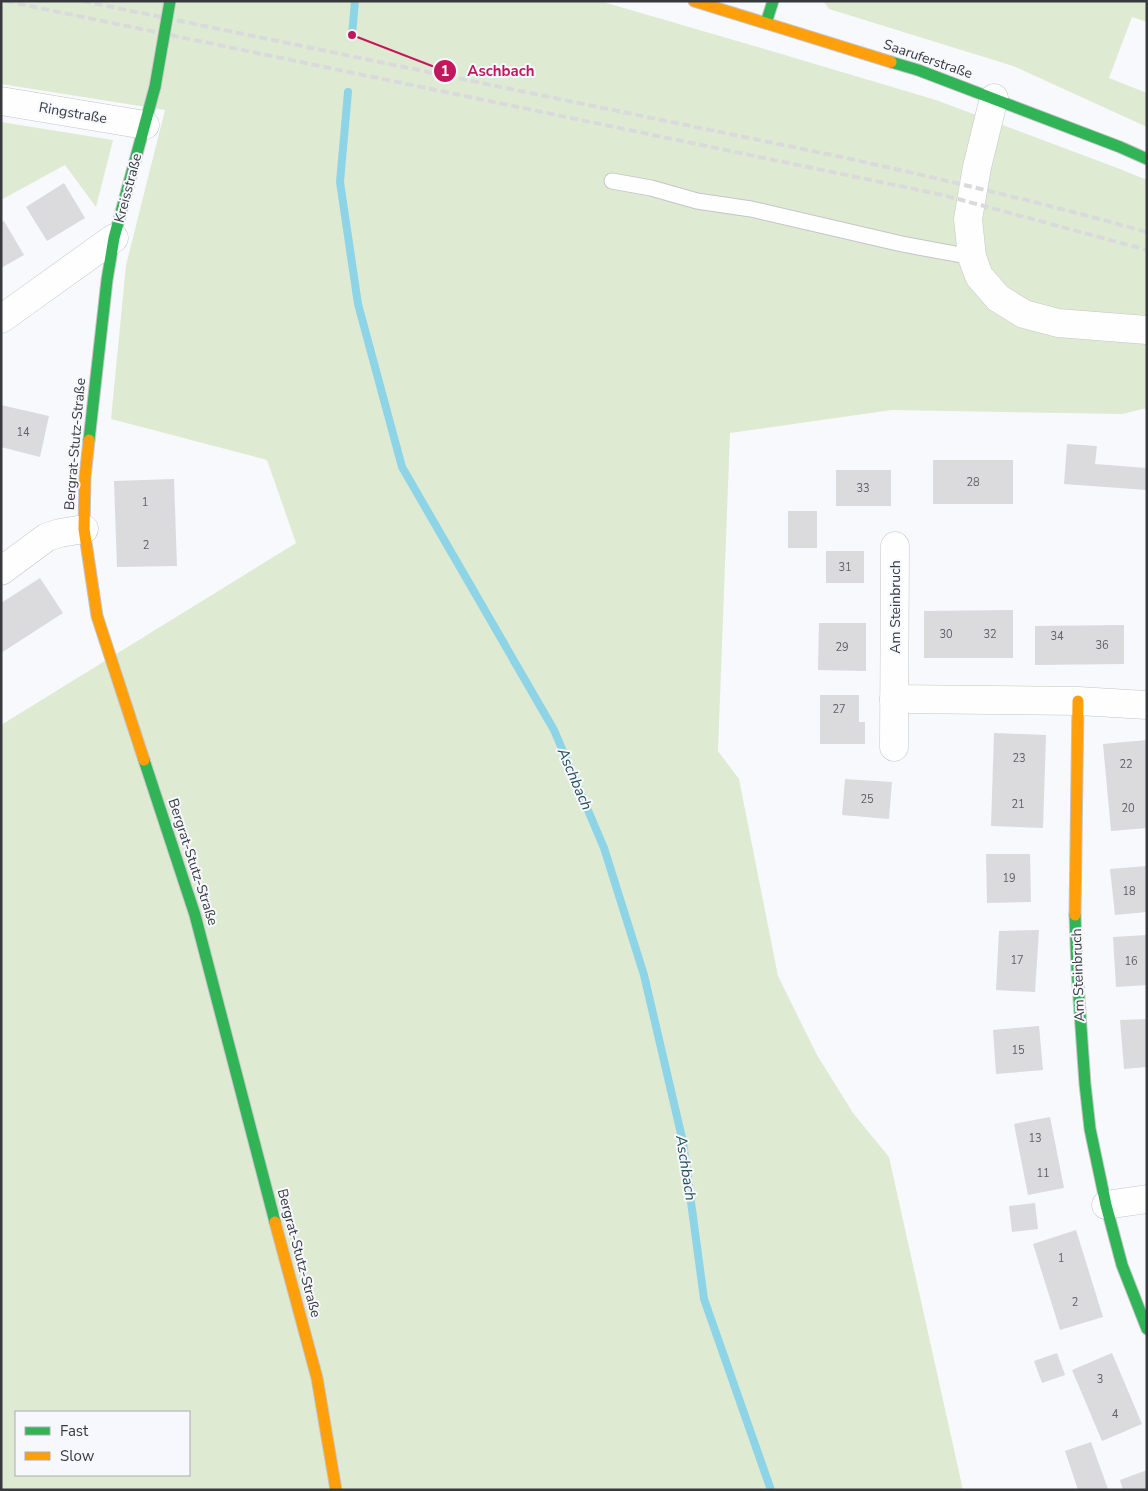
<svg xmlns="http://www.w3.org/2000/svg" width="1148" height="1491" viewBox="0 0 1148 1491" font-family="'Nunito Sans',sans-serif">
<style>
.green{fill:#dfead3;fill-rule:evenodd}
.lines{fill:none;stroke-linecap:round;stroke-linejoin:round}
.stream{stroke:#8ed4e7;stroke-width:8}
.building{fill:#dbdadd}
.lane-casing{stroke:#c5c5c9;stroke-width:17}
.street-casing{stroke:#c5c5c9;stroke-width:29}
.fast-casing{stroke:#c5c5c9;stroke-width:13}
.slow-casing{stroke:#c5c5c9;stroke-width:13}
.lane{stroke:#fefeff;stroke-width:15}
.street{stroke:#fefeff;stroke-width:28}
.fast{stroke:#30b455;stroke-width:11}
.slow{stroke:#ff9f0a;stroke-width:11}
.rail{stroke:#dadadc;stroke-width:4;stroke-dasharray:8 4;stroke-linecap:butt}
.fast-bridge-casing{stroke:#c5c5c9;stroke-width:13;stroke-linecap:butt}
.fast-bridge{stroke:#30b455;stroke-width:11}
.labels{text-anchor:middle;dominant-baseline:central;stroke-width:4;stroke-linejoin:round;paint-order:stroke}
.number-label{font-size:11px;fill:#616165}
.street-label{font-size:14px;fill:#38393d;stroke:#f7f8fe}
.water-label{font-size:15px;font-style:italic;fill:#234f5a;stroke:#f7f8fe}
.leader{fill:none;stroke:#c2185b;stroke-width:2}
.callout-dot{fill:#c2185b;stroke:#f7f8fe;stroke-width:2}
.mark-label{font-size:15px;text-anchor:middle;font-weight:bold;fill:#fff}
.callout-label{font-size:15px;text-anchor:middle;font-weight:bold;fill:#c2185b;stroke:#f7f8fe;stroke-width:4;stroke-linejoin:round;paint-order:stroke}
</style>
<rect width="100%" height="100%" fill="#f8f9fd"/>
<g class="green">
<path d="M1,1H600L761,48L936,100L1120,169L1147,180V408L1122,414L892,410L730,433L718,751L739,779L778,976L817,1055L853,1113L889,1157L963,1490H1V725L296,543L267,460L111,419L126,265L165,110L1,84ZM16,1412H189V1475H16Z"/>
<polygon points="823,1 1147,1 1147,22 1132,17 1109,78 1147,93 1147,127 1013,66 829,9"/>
<polygon points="1,122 113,140 96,207 65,165 1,200"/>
</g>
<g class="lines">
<g class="stream">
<polyline points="352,35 355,1"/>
<polyline points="348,92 340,182 358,304 402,467 554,730 604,848 644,975 683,1142 704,1299 771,1490"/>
</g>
</g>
<g class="building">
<polygon points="64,183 85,218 47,241 26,207"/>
<polygon points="4,221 24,255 1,268 1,222"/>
<polygon points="1,405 49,416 40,457 1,447"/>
<polygon points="1067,444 1097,446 1095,464 1147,468 1147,490 1064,484"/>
<rect x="933" y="460" width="80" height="44"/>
<rect x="836" y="470" width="55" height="36"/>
<polygon points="174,479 177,566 117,567 114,481"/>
<rect x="788" y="511" width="29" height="37"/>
<rect x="826" y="551" width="38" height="32"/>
<polygon points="40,578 63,613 1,653 1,603"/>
<polygon points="1013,610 1013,658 924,658 924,611"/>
<polygon points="819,623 866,623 866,671 818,670"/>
<polygon points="1124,625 1124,664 1035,665 1035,626"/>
<polygon points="820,695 859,695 859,722 865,722 865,744 820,744"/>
<polygon points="994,733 1046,735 1043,828 991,826"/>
<polygon points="1147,740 1147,828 1111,831 1103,744"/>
<polygon points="845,779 892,782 889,819 842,815"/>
<polygon points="986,854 1030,854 1031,902 987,903"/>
<polygon points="1147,866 1147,912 1115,915 1110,869"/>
<polygon points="1039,930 1035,992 996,990 999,931"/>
<polygon points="1147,935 1147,985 1116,987 1113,937"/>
<polygon points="1147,1019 1147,1067 1124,1069 1120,1020"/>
<polygon points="1039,1026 1043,1070 996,1074 993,1030"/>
<polygon points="1050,1117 1064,1188 1028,1195 1014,1124"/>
<polygon points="1035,1203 1038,1229 1012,1232 1009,1206"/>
<polygon points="1076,1230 1103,1317 1060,1330 1033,1244"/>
<polygon points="1057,1353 1065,1375 1042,1383 1034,1361"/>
<polygon points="1112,1353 1142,1424 1102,1441 1072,1370"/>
<polygon points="1091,1442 1108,1489 1107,1490 1078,1490 1065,1451"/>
<polygon points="1147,1470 1147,1490 1123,1490 1120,1480"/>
</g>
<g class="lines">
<g class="lane-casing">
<polyline id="lane" points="612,181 651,188 697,201 751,209 902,244 972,257"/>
</g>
<g class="street-casing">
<g id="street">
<polyline points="994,98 977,167 968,219 972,257 979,276 998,298 1024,314 1058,323 1147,330"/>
<polyline points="1,101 145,125"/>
<polyline points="1,319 114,238"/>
<polyline points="1,571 47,537 60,533 84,529"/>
<polyline points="894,699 1078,701 1147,705"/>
<polyline points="894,747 895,546"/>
<polyline points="1106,1205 1147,1199"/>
</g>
</g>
<g class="fast-casing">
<g id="fast">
<polyline points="766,23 773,1"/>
<polyline points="891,62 918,70 1120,147 1147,159"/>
<polyline points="89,440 107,280 114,238 155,87"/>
<polyline points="144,760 195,915 275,1222"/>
<polyline points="1075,915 1077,970 1085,1084 1090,1129 1106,1205 1122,1265 1147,1329"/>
</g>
</g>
<g class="slow-casing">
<g id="slow">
<polyline points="694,1 891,62"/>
<polyline points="89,440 85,477 84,529 97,616 144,760"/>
<polyline points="1075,915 1078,701"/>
<polyline points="275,1222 317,1378 336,1490"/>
</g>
</g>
<use href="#lane" class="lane"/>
<use href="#street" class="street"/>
<use href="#fast" class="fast"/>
<use href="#slow" class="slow"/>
<g class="rail">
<polyline points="6,1 943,195 1147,250"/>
<path d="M83,1L832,155C938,178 1043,203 1147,232"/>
</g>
<g class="fast-bridge-casing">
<polyline id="fast-bridge" points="155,87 170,1"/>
</g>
<use href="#fast-bridge" class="fast-bridge"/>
</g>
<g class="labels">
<g class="number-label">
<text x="23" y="432">14</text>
<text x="973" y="482">28</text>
<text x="863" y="488">33</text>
<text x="145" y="502">1</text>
<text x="146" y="545">2</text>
<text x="845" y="567">31</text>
<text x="946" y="634">30</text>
<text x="990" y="634">32</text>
<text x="1057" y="636">34</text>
<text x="1102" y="645">36</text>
<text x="842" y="647">29</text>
<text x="839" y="709">27</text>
<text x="1019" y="758">23</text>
<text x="1126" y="764">22</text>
<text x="867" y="799">25</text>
<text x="1018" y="804">21</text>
<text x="1128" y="808">20</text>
<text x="1009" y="878">19</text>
<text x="1129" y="891">18</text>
<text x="1017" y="960">17</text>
<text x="1131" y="961">16</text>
<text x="1018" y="1050">15</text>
<text x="1035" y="1138">13</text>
<text x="1043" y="1173">11</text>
<text x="1061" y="1258">1</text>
<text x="1075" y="1302">2</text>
<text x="1100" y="1379">3</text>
<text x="1115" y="1414">4</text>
</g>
<g class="street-label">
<text transform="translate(928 59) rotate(19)">Saaruferstraße</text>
<text transform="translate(73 113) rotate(10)">Ringstraße</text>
<text transform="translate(128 188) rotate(-75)">Kreisstraße</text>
<text transform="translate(75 444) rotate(-85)">Bergrat-Stutz-Straße</text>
<text transform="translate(895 607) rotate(-90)">Am Steinbruch</text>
<text transform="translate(193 862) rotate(72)">Bergrat-Stutz-Straße</text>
<text transform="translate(1078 975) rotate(-92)">Am Steinbruch</text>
<text transform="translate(299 1253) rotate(75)">Bergrat-Stutz-Straße</text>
</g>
<g class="water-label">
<text transform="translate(575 779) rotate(67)">Aschbach</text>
<text transform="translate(686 1168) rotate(81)">Aschbach</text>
</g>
</g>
<path class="leader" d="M352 35L445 71"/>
<g class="callout-dot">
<circle cx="352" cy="35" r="5"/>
<circle cx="445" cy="71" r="12"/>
</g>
<g class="mark-label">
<text x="445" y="76">1</text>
</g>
<g class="callout-label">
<text x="501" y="76">Aschbach</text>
</g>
<rect width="1148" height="1491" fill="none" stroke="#38393d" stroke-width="5"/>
<rect x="15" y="1411" width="175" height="65" fill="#f7f8fe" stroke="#abacb1"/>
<rect x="25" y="1427" width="25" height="8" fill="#30b455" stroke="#abacb1"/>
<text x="60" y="1436" font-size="15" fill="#38393d">Fast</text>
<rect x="25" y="1452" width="25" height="8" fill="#ff9f0a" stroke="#abacb1"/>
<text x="60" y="1461" font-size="15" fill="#38393d">Slow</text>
</svg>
